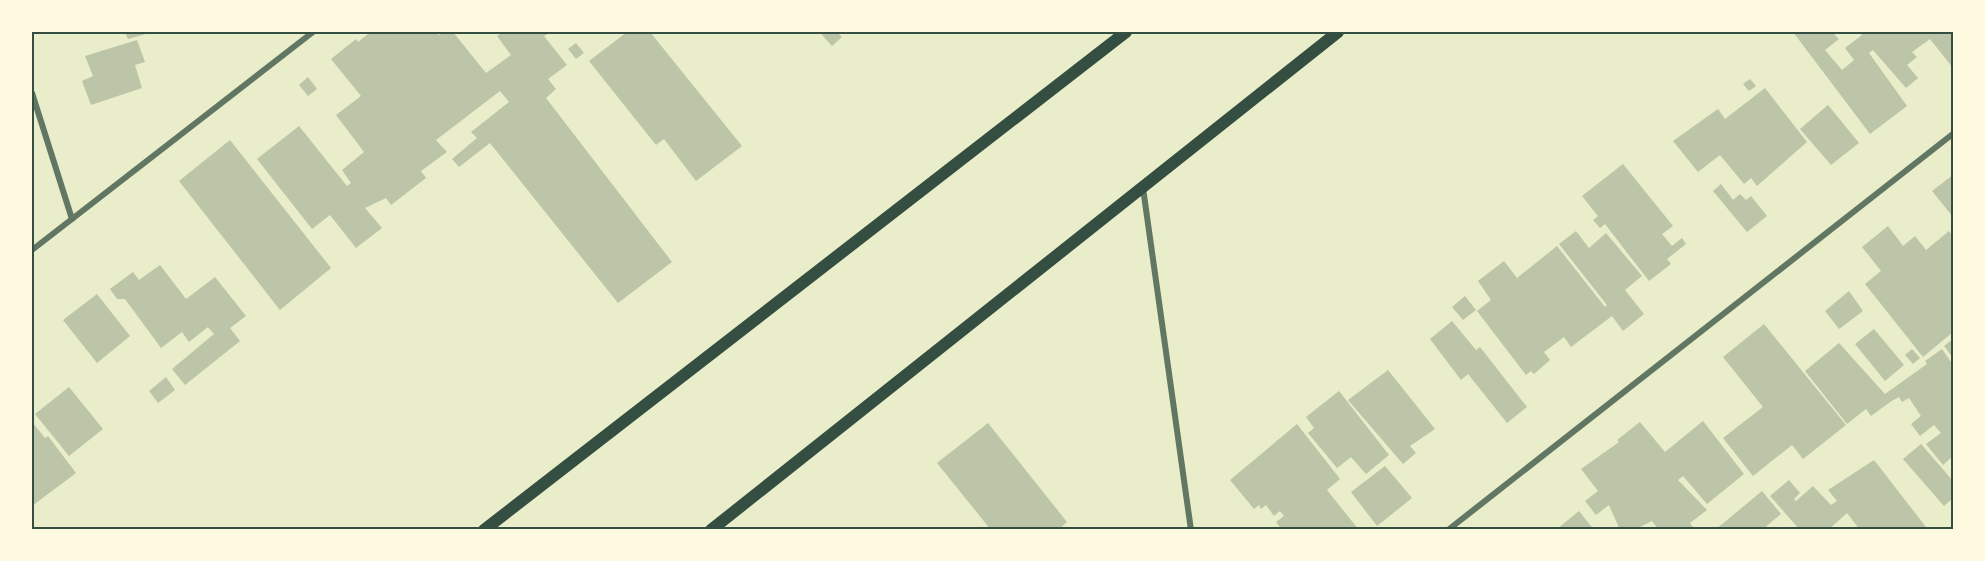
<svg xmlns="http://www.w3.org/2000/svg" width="1985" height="561" viewBox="0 0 1985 561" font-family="Ubuntu,sans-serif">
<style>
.building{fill:#bcc5a7}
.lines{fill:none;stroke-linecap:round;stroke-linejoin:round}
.minor{stroke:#617663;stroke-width:6}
.secondary{stroke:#344e41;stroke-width:12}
.neatline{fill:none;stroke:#344e41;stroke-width:2}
</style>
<rect width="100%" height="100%" fill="#e9edc9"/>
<g class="building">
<polygon points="125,32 144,32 146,34 128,39"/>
<polygon points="367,32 434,32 439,35 443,32 453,32 486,73 511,55 497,36 503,32 551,32 544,36 567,65 548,79 556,89 546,98 672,262 618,303 490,143 459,167 452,159 477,138 471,132 509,102 500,91 436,140 447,152 421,171 426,178 391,205 386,198 365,208 382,228 356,248 330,215 312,229 257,159 299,126 347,186 351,183 342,170 364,152 336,115 361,96 331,59 356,39 358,42 368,34"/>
<polygon points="627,32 650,32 742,146 696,181 664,139 656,145 589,61"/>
<polygon points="825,32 837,32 842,37 832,46 822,35"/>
<polygon points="1793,32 1832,32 1839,39 1825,50 1842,70 1854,60 1845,48 1862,35 1859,32 1953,32 1953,68 1930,39 1912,52 1917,57 1907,65 1918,78 1906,88 1873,50 1869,53 1907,106 1870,134"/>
<polygon points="137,40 145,62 135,65 142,88 91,105 82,81 93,76 85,56"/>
<polygon points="576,43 584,53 576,59 568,49"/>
<polygon points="308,77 317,89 308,96 299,85"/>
<polygon points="1750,79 1756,86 1749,91 1743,84"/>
<polygon points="1765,88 1807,142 1757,186 1751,178 1744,184 1720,155 1698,172 1673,141 1718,109 1725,119"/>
<polygon points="1828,105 1859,143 1831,165 1800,129"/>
<polygon points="230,140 331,268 280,310 179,181"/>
<polygon points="1623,164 1673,226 1662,234 1672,246 1682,238 1686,244 1667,259 1671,264 1649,281 1605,224 1600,228 1593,220 1598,216 1582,196"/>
<polygon points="1953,175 1953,217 1932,191"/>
<polygon points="1721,184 1733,200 1740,194 1746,200 1751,196 1767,216 1747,232 1713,191"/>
<polygon points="1888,226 1903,246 1915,236 1926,250 1949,231 1953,237 1953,332 1923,357 1865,284 1881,271 1862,247"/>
<polygon points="1576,231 1589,248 1606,233 1642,276 1625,290 1644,314 1623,331 1612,316 1571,347 1564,337 1544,352 1550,360 1534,374 1531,371 1526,375 1477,311 1491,300 1478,281 1504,261 1517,278 1557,246 1605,307 1607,305 1559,244"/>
<polygon points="160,265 186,299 215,277 246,316 230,328 240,341 185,385 172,369 214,334 208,327 189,342 182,332 161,348 125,299 117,299 110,289 133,272 139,280"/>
<polygon points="1849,291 1863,311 1839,329 1825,311"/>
<polygon points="97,294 130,336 97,363 63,320"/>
<polygon points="1465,296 1476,310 1463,320 1452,307"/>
<polygon points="1452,321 1476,350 1480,347 1527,407 1507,423 1468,374 1461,380 1430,339"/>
<polygon points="1764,324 1846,425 1803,459 1792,445 1753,476 1723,438 1763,407 1723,357"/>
<polygon points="1874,329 1904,365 1885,381 1855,344"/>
<polygon points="1953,339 1953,358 1944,346"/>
<polygon points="1839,343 1885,394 1927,364 1925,361 1942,349 1953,365 1953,456 1943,465 1926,444 1941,433 1934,425 1920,436 1911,424 1921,416 1909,398 1902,402 1899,397 1890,402 1871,416 1866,409 1847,424 1805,371"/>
<polygon points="1912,349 1920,358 1913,364 1905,355"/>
<polygon points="1388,370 1435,429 1410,446 1416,453 1403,464 1348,400"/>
<polygon points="166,377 175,390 158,403 149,391"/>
<polygon points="69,387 103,429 69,456 35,414"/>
<polygon points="1339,391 1389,455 1366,474 1351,457 1337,468 1308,433 1314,428 1306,417"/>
<polygon points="1703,421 1744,474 1707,504 1683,476 1678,480 1707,510 1690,523 1695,530 1659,530 1652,521 1634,530 1620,530 1609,505 1596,515 1585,501 1598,491 1581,469 1619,442 1617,440 1640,422 1665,452"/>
<polygon points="32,422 45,438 48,436 76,473 32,506"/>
<polygon points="988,423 1067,522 1058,530 991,530 937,463"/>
<polygon points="1297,424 1340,479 1327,490 1359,530 1282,530 1276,522 1284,516 1280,511 1274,516 1266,505 1261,509 1259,505 1254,509 1230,480"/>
<polygon points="1921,444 1953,481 1953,498 1944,506 1903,459"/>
<polygon points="1874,460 1926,527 1923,530 1860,530 1847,513 1828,530 1800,530 1770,496 1789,480 1800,493 1794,499 1796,501 1813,486 1831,505 1837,501 1828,490"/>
<polygon points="1385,466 1412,498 1377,526 1351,492"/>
<polygon points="1762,491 1781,514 1762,530 1715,530"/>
<polygon points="1579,511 1594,530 1556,530"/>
</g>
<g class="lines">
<g class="minor">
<polyline points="32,93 72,219"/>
<polyline points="1143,188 1191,530"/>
<polyline points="32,250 313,32"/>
<polyline points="1448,530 1954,133"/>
</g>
<g class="secondary">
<polyline points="484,530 1126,32"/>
<polyline points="711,530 1338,32"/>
</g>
</g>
<rect width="1985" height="561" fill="none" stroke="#fefae0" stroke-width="66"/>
<rect x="33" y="33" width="1919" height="495" class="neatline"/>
</svg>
